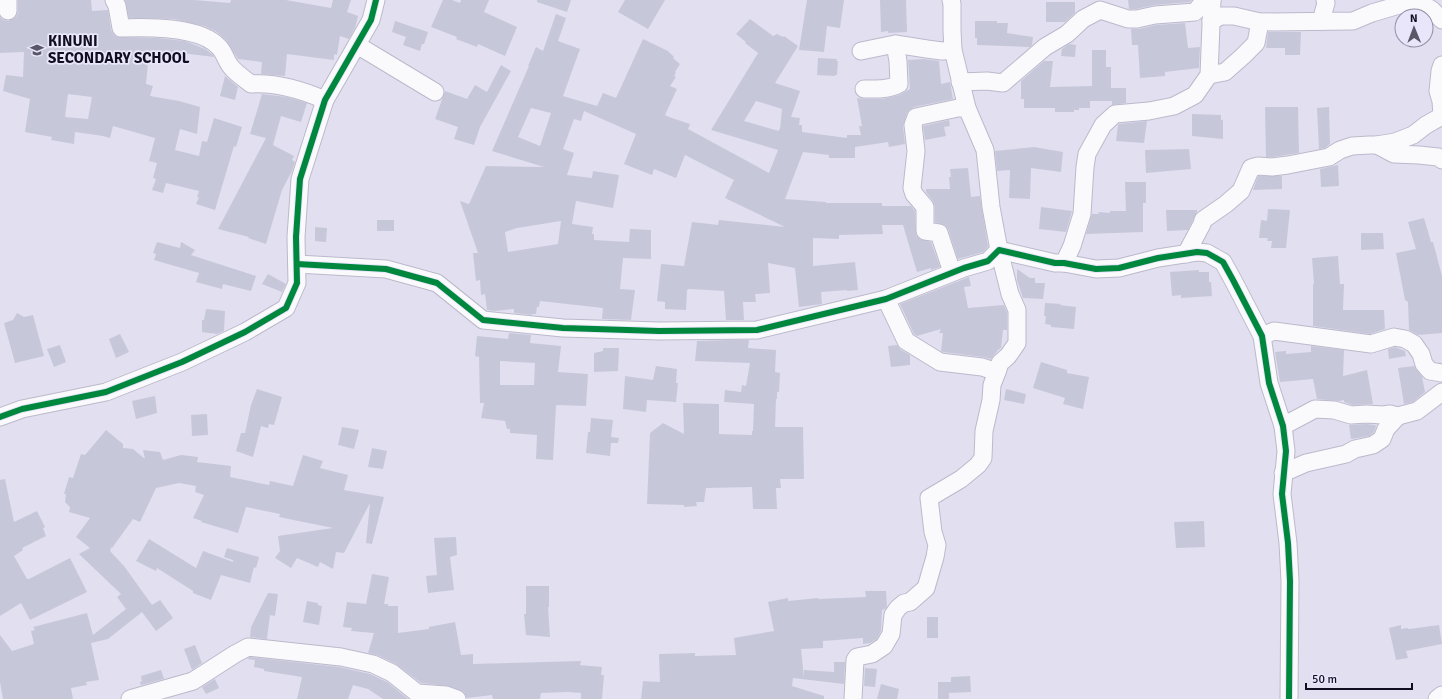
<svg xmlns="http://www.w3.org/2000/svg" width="1442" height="699" viewBox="0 0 1442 699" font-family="Signika,sans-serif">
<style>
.building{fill:#c6c8da;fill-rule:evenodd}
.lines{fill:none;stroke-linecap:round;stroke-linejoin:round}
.street-casing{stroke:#bcb9cb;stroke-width:19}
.street{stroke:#fafafd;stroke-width:17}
.cycleway-casing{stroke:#e9e6fc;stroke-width:8}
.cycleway{stroke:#00873e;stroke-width:6}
.labels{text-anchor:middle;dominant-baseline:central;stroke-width:3.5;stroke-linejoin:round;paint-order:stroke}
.poi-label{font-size:15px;font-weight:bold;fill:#120e21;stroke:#e9e6fc;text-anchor:start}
</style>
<rect width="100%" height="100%" fill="#e1dff0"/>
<g class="building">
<path d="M18,0H91L92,11L108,10L111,30L113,34L117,37L158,38L185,41L205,49L212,54L214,57L173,52L172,55L168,54L167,55L149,52L146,84L153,86L150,96L179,101L200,107L197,134L180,129L175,150L199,156L202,141L207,142L214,118L242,127L236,147L234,146L215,210L196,204L199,197H197L199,191L166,183L163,193L152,190L156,179L153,178L157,163L149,161L155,138L113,126L110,138L103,136L75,132L74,144L51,140L52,137L25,132L30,99L3,91L6,75L23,77L24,52L0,53V17L3,20L8,21L13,19L17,16L18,11ZM68,94L92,97L88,119L65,117Z"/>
<polygon points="125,0 194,0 230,3 231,0 286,0 331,8 333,0 351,0 347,12 358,16 355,28 349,39 340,36 337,55 334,54 334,60 287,54 285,76 261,74 262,62 238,59 226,40 217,32 204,26 174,19 129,18"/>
<polygon points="443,0 452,0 460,3 461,0 489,0 484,12 517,27 505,56 478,44 477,47 456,39 457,37 431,27"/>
<polygon points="537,0 571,0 567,12 537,2"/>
<polygon points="625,0 665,0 648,29 618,12"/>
<polygon points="807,0 844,0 840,28 827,26 824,52 799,50"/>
<polygon points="880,0 906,0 907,32 888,33 888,31 881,32"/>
<polygon points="1128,0 1192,0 1190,2 1154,5 1136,9 1129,9"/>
<polygon points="1046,2 1075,2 1075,13 1065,22 1046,22"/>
<path d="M556,14L566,18L558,41L580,49L563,96L597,106L603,93L616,98L643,39L668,51L674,57L673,58L680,64L675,72L676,73L674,76L676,77L670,86L677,89L665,115L669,117L690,124L688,129L769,173L778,150L711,130L758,53L745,43L746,42L736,34L750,19L773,36L777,34L783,37L784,36L798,46L775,83L800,91L791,117L800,118L799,125H802V132L847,138V135H861L859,126H862L857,98L864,99H882L899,95L910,89L908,60L924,59L939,61L941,84L950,82L953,99L914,107L909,110L907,113L903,126L905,144L889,147L888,142L855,147V158H829V155L803,152L785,199L826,202V203H882V206H911L915,211L916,235L920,239L931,242L940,267L931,270V268L917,272L903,225H882L883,234L839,235V239L813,238V266L855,262L858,290L847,291V290L821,292L822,304L799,307L795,268L768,263L770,293L755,294L756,302H743L744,320H726L724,291L689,289L687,290L686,310L665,309V302L657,301L661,264L684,266L692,222L718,225L719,220L785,227L725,198L734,180L685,155L676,178L654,169L652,175L624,164L636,134L584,111L581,121L574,119L563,149L574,153L567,175L592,178L593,171L619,175L613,208L576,201L572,224L593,227L592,234H594V240L629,242L630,229L651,230V259L623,258L620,289L635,290L631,320L602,319L603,308L540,301L539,307H537L536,314H532V315L514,313V309L494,311L487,310L485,294L481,295L480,280L476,281L473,253H478L460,201L469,204L486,166L544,167L492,151L529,66H528L536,47L543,51ZM756,101L782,109L780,129H779V131L744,121ZM531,108L551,113L540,146L518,137ZM561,221L558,244L508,252L505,232L517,228Z"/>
<polygon points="395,21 428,32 424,44 422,44 420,51 403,45 406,37 392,32"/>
<polygon points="975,21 997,21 997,23 1008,23 1007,33 1033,37 1032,45 1030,47 977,45 977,38 975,38"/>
<polygon points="1185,23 1188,48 1200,47 1199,68 1165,72 1165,76 1140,78 1138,45 1132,45 1131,29 1139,29 1156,25"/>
<polygon points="1268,32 1301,32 1300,55 1285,55 1285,48 1266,48"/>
<polygon points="1069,44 1076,45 1075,57 1061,56 1062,49"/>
<polygon points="1092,50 1106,50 1106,67 1111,67 1111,88 1126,88 1126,103 1112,105 1112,101 1090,101 1090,108 1079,108 1079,110 1074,110 1074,112 1055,112 1055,108 1024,108 1024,99 1021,99 1021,81 1044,61 1053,61 1050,87 1092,86"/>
<polygon points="818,58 837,59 836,61 838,61 837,75 835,75 835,76 817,75"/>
<polygon points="501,65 511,71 480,127 474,145 454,139 458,127 435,119 445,91 467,99 475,85 487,92"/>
<polygon points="225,76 238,87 235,100 220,96"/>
<polygon points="262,94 287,97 307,103 301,122 281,116 273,145 294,156 292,160 295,162 292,171 282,190 266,244 248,238 249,237 218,229 266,138 250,134"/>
<polygon points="1265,107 1298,107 1299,153 1272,157 1266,157"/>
<polygon points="1329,107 1330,144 1325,148 1319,149 1317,108"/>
<polygon points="1192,114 1221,115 1221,120 1223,120 1223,139 1192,136"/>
<polygon points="949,120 950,126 944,127 946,136 925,140 923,126"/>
<polygon points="1147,121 1144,143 1116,141 1118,125 1119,124"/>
<polygon points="1034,147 1063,152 1061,172 1031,168 1030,199 1009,198 1010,170 997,171 995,151"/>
<polygon points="1189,149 1191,169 1146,173 1145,150"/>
<polygon points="1338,165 1339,186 1321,187 1320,169"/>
<polygon points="968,168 971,197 980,196 988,247 983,252 958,259 948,229 945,225 935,222 935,206 933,201 926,192 926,189 950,189 949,177 951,177 950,169"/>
<polygon points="1258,176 1282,176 1282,189 1253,190"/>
<polygon points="1125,182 1146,182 1146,203 1143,203 1143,232 1086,234 1092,214 1099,214 1098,212 1110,213 1110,211 1126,211"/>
<polygon points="1041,207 1072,211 1066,232 1039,229"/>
<polygon points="1268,209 1290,210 1286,248 1271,248 1272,241 1267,241 1268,238 1259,238 1261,220 1267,221"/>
<polygon points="1166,210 1197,210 1197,212 1188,230 1167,231"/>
<polygon points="1424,218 1431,242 1433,242 1442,276 1442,333 1418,335 1409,330 1408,302 1405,300 1396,253 1416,249 1408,222"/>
<rect x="377" y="220" width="17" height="11"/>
<polygon points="315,227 327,228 326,242 315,241"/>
<polygon points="1361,233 1383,233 1384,249 1361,250"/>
<polygon points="157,242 180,248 181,242 195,250 191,255 256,276 251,291 223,284 222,289 196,282 199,273 154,260 156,254 153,253"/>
<polygon points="1338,256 1340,284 1344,284 1343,310 1384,310 1385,329 1370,334 1313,326 1313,284 1314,284 1312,258"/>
<polygon points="1017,269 1030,278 1035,278 1035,283 1045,283 1043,299 1023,298 1017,280"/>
<polygon points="1199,270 1199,272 1209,272 1209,282 1211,282 1212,296 1181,298 1181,295 1172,296 1170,272"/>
<polygon points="268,274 286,284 282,292 262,284"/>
<polygon points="969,277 971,286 964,287 968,308 1004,305 1007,312 1007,330 1003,330 1001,348 998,350 991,359 983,357 943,352 941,351 943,333 939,333 941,329 917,336 914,334 900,304"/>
<polygon points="1045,303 1061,304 1060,305 1076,307 1074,329 1051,327 1051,325 1045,324 1046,316 1044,316"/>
<polygon points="206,309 225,311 224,331 217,334 202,332 202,320 204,320"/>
<polygon points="17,313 24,317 33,315 44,356 15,363 4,323 13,320"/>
<path d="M509,333L531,335L530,343L561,346L558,372L588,374L586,406L557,405L556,406L553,460L536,459L537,435L510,433V429H507L505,421L481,418L484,403H480L479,357L475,356L477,336L508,339ZM500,361L535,363L534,385H500Z"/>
<polygon points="120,334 129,352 116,358 109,339"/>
<polygon points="728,340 749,340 748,348 776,350 775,372 780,373 779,392 777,392 777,399 776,399 775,427 803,427 804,479 780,479 781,488 776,488 777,509 753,509 752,487 706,488 704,502 696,502 697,506 684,507 684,505 647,504 650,433 663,423 684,434 683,403 719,404 719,434 752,435 752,431 753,431 754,404 724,402 725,390 741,392 742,385 746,386 750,363 695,361 697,341"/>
<polygon points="60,345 66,362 54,367 47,349"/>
<polygon points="897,345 901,350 910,355 910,365 891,367 888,346"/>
<polygon points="1311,346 1344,350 1343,376 1367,370 1373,404 1352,405 1344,402 1344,400 1339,401 1317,399 1313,379 1280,382 1275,352 1286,351 1286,354 1311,352"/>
<polygon points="1395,347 1405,351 1406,356 1389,359 1388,349"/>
<polygon points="603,348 619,348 618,371 594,372 594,353 603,351"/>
<polygon points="1041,362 1067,370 1067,373 1089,377 1083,409 1063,404 1065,398 1033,388"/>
<polygon points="656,366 677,369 676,383 678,383 676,402 647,400 646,412 623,409 625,376 653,380"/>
<polygon points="1414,366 1422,377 1425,392 1413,402 1404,404 1398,368"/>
<polygon points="257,389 282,397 274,425 269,424 268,428 261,426 253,457 236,451 241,433 245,433 251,405"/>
<polygon points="1006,389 1026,394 1024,404 1004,400"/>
<polygon points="155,396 157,413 136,419 132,401"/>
<polygon points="207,414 208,435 192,436 191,415"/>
<polygon points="591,418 613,420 611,437 619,438 618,443 611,443 610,456 586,453 588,432 590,432"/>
<polygon points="1366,424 1375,425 1376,427 1374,432 1369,436 1351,439 1349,425"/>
<polygon points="342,427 359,430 354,449 338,445"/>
<polygon points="106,430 123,444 123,448 133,449 145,459 143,450 160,452 163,460 181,455 198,457 197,462 231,466 230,477 269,485 270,481 293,486 303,455 323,461 320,468 348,475 344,490 384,497 372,544 366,543 370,503 344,553 336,552 333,569 320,562 318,567 297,558 291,568 275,558 280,551 278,536 333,528 279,517 280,514 246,507 238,533 201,522 202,521 193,518 204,495 195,492 196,486 179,483 156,488 140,522 133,519 112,548 110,547 111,549 110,551 124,566 152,605 160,600 173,618 156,631 142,612 108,639 91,643 99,680 86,682 87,685 71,688 73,699 3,699 0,682 0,635 12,651 34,644 31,631 35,630 33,627 87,613 93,635 126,609 117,597 121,594 79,554 90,548 76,537 90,518 69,512 70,507 65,502 66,494 64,494 69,477 73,478 81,454 85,455"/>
<polygon points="372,448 387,451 383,469 368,467"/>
<polygon points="5,479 14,522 37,511 45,527 43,528 46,536 22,548 23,550 14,556 27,579 29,579 70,558 87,592 30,620 21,603 0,616 0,480"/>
<polygon points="1204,521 1205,547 1176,548 1174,522"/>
<polygon points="456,537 457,555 450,557 454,590 428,593 426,576 437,575 434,538"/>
<polygon points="149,539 196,568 203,551 233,562 233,560 224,557 227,548 259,557 256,568 254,567 250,583 221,575 211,600 193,593 193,591 157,568 156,571 136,561"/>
<polygon points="372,574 389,577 384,604 388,604 388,606 398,606 398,633 429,629 429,627 455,622 461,655 473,654 473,664 581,661 580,665 602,667 601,675 604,675 602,699 581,699 581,693 568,692 541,693 540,699 493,699 492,695 467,698 464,692 449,686 421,683 396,664 377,655 368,653 374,633 351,631 352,628 343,627 347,602 366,604"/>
<polygon points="526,586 549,586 549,607 548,607 550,637 526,635 524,614 526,614"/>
<polygon points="865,591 886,591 887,607 885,609 882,610 881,631 877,639 870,643 863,644 863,638 823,641 823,648 801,649 804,678 804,670 834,672 834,662 845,662 844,684 793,678 792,686 824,696 824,699 641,699 643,681 660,682 659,654 695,653 695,656 736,655 734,638 774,631 768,602 788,598 788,601 818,598 818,599 866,597"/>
<polygon points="268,593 278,594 275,616 270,615 267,639 272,640 250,637 251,627"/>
<polygon points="307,601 318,603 318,605 322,606 319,625 303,622"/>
<rect x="927" y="617" width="11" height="21"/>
<polygon points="1401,625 1401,629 1407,628 1409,629 1439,625 1442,644 1406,651 1408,658 1396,660 1389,628"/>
<polygon points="195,645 202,663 192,670 184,649"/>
<polygon points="250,657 339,667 370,674 387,682 408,699 383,699 368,689 353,685 348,699 297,699 302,677 264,671 264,669 254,667 255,660 247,659"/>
<polygon points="865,668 877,669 875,687 864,686"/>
<polygon points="161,670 164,679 141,685 140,682 142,681 141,676"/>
<polygon points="970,676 971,692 949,693 949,699 938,699 938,682 951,682 951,677"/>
<polygon points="215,679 219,688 206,694 202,687"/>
<polygon points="881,684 899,689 897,699 877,699"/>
</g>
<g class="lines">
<g class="street-casing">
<g id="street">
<polyline points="8,0 8,11"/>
<path d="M114,0L117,6L121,28C148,27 200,26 219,47C225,53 226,62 232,68C237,74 245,79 251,84C277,82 302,90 325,100"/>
<polyline points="1211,21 1221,16 1234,16 1260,22 1353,21 1372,13 1406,3 1421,3 1432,10 1442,20"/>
<polyline points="1321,21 1326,3 1325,0"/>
<polyline points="357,45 435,92"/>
<polyline points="861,51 895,44 927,49 942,51 953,50"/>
<polyline points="1209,75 1225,72 1243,56 1256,43 1260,22"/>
<polyline points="960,82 987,81 1003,83 1045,47 1067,34 1083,19 1100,10 1128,19 1137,19 1155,15 1195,12 1200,6 1212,0"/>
<path d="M864,89C876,89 888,90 899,84L898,61L895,44"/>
<polyline points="1377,145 1395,142 1413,135 1426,125 1442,116 1441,101 1438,91 1440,71 1442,65"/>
<polyline points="1186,254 1202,224 1203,220 1226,204 1241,191 1251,168 1258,166 1272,167 1288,165 1329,157 1340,150 1352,146 1370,145 1377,145 1394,154 1419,155 1438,157 1442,160"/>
<polyline points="1064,263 1072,246 1082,214 1085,167 1087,154 1103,125 1115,114 1149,111 1174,106 1195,95 1209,75 1212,0"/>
<polyline points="297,264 386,269 437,283 483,320 563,328 659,331 757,330 886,299 964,268 988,261 999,250 1055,263 1064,263 1096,269 1119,268 1158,258 1197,252 1207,253 1223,262 1233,280 1262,336 1269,383 1283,426 1286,451 1282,494 1288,543 1290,581 1289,699"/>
<polyline points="952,272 939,233 925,231 925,207 914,194 912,188 916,151 913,125 916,117 958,108 967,108"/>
<polyline points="886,299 906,341 940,362 982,367 997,372 1000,363 1008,356 1017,343 1017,310 1010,294 999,250 991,207 985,150 967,108 956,62 953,50 952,30 952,4 951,0"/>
<polyline points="1262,336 1274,331 1371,344 1394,337 1405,339 1414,344 1421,354 1424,364 1430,371 1442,373"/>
<polyline points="0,417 22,409 106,392 182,362 245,332 286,308 297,283 296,237 300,179 325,100 371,20 376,0"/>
<polyline points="1283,426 1315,409 1334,410 1351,415 1366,414 1383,415 1390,414 1398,416 1417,411 1442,392"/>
<polyline points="1283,473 1306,463 1346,454 1355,449 1373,445 1382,439 1386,429 1398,416"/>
<polyline points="130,699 193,681 235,654 248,647 341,657 373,664 392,673 417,693 446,695 457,699"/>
<polyline points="853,699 855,660 857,657 872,654 884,646 891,634 893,615 898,608 904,603 910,602 926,588 935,557 937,545 933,532 929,498 961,479 978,465 983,458 984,431 991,400 992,385 997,372"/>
<polyline points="1437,699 1442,695"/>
</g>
</g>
<use href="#street" class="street"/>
<g class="cycleway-casing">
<g id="cycleway">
<polyline points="297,264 386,269 437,283 483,320 563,328 659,331 757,330 886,299 964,268 988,261 999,250 1055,263 1064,263 1096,269 1119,268 1158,258 1197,252 1207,253 1223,262 1233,280 1262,336 1269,383 1283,426 1286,451 1282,494 1288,543 1290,581 1289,699"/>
<polyline points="0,417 22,409 106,392 182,362 245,332 286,308 297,283 296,237 300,179 325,100 371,20 376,0"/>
</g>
</g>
<use href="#cycleway" class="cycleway"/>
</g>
<defs>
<g id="school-bare" transform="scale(1.08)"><path d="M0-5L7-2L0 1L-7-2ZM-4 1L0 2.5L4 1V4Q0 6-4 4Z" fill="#5a5769" stroke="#e9e6fc" stroke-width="2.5" paint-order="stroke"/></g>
</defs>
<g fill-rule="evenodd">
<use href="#school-bare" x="37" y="50"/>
</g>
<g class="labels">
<g class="poi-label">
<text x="48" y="41">KINUNI<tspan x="48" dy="17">SECONDARY SCHOOL</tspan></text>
</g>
</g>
<g transform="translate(1414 28) rotate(359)"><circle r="19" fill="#e9e6fc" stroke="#9390a4"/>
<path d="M0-3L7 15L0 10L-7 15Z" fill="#5a5769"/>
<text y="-6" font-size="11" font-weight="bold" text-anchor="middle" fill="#120e21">N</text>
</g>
<path d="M1306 683v6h106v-6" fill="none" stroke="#120e21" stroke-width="2"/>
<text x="1312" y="683" font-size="12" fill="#120e21" stroke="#e9e6fc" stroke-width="3" paint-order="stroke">50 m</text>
</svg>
